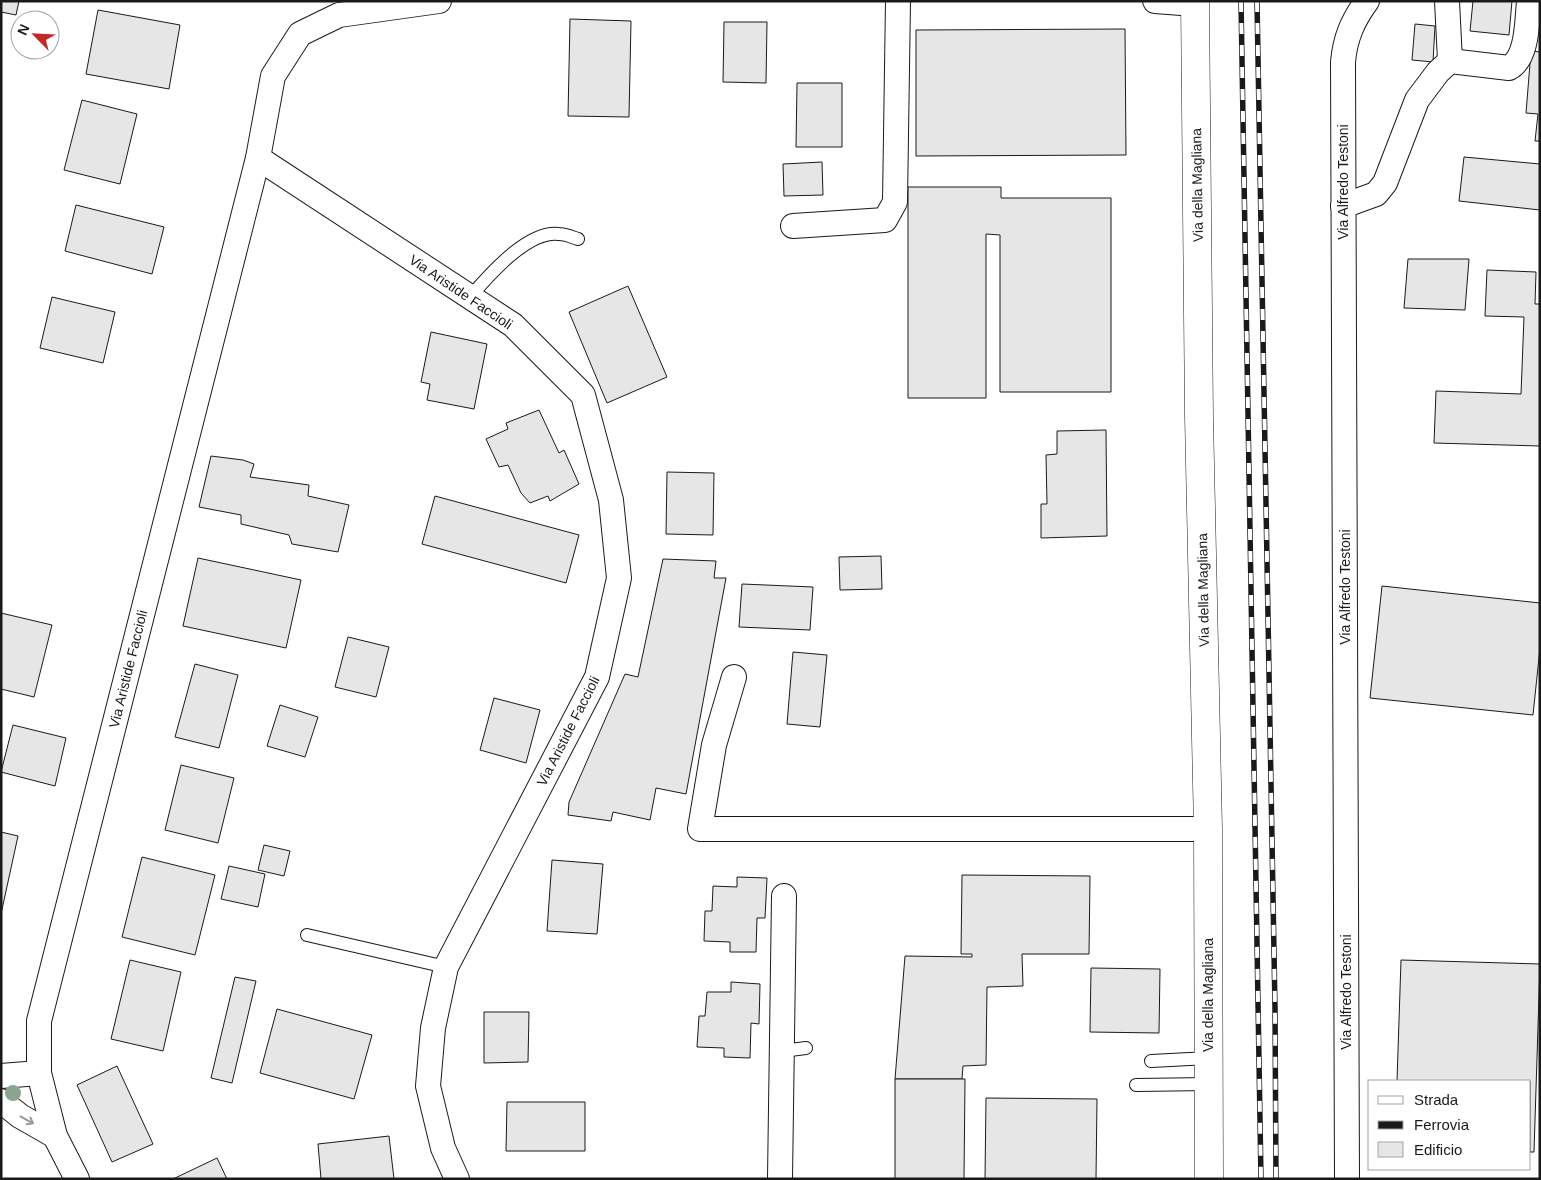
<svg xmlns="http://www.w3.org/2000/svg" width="1541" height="1180" viewBox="0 0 1541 1180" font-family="Helvetica,sans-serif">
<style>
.building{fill:#e6e6e6;stroke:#1a1a1a}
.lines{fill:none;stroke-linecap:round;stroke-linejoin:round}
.lane-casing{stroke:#1a1a1a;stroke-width:14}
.street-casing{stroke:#1a1a1a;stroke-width:26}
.secondary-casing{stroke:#1a1a1a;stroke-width:29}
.lane{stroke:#fff;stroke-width:12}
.street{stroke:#fff;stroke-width:24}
.secondary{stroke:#fff;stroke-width:28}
.rail-casing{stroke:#1a1a1a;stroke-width:5.5}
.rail{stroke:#fff;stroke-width:4;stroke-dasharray:11;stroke-linecap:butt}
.tree{fill:#8aa48f}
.oneway{stroke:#989898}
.labels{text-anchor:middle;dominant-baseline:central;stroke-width:4;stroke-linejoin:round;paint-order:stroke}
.street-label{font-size:14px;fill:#1a1a1a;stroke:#fff}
</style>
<rect width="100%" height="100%" fill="#fff"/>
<g class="building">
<polygon points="1,1 19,1 16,15 1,12"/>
<polygon points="1473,1 1512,1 1509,35 1470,31"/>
<polygon points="98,10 180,25 169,89 86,74"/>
<polygon points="570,19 631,21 629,117 568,116"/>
<polygon points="724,22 767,22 766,83 723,82"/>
<polygon points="1415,24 1435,26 1433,62 1412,60"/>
<polygon points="1125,29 1126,155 916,156 916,30"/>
<polygon points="1531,51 1540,52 1540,141 1535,141 1538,114 1526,113"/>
<polygon points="797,83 842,83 842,147 796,147"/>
<polygon points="82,100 137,114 120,184 64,170"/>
<polygon points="1464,157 1540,164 1540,210 1459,201"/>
<polygon points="822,162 823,195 784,196 783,164"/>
<polygon points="908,187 1001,187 1001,198 1111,198 1111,392 1000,392 1000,235 986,234 986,398 908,398"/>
<polygon points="76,205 164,227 152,274 65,251"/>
<polygon points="1408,259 1469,259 1465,310 1404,308"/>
<polygon points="1487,270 1536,272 1535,304 1540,304 1540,446 1434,443 1436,391 1521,394 1524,317 1485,316"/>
<polygon points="628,286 667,377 607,403 569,312"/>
<polygon points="52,297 115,312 103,363 40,348"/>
<polygon points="431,332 487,344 474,409 427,400 430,384 421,382"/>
<polygon points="539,410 559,453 564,450 579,484 550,501 548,496 530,503 521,493 508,465 499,467 486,439 508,429 506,423"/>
<polygon points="1106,430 1107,536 1041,538 1041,504 1047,504 1046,455 1057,454 1057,431"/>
<polygon points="211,456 243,460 254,464 250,477 309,485 308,496 349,505 338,552 292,544 289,535 241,524 241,515 199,507"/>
<polygon points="667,472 714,473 713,535 666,534"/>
<polygon points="435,496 579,535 566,583 422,544"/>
<polygon points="881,556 882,589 840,590 839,557"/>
<polygon points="198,558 301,580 286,648 183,626"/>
<polygon points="663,559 716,561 714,578 726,578 686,794 656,788 650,820 613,812 611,821 568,815 569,802 625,674 638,677"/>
<polygon points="742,584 813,587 810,630 739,627"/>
<polygon points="1382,586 1540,603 1540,648 1533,715 1370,698"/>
<polygon points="1,613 52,625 34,697 1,689"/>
<polygon points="348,637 389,647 376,697 335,687"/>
<polygon points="793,652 827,655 820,727 787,724"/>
<polygon points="195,664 238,675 219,748 175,737"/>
<polygon points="494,698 540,710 526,763 480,750"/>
<polygon points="280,705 318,717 305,757 267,746"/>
<polygon points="13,725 66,738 55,786 1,772"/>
<polygon points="181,765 234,778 218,843 165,830"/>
<polygon points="1,832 18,836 1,914"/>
<polygon points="264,845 290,851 284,876 258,870"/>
<polygon points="142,857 215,875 195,955 122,937"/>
<polygon points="552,860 603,864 597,934 547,931"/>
<polygon points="229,866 265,874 258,907 221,899"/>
<polygon points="962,875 1090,876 1089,954 1022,954 1023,986 987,987 986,1065 963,1066 962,1079 895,1079 905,956 972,957 972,954 961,954"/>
<polygon points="737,877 767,878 765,918 757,918 756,952 730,952 730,942 704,941 705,911 712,911 713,886 737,887"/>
<polygon points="130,960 181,972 163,1051 111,1039"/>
<polygon points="1401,960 1540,964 1534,1152 1530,1152 1530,1081 1397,1081"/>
<polygon points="1091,968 1160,969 1159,1033 1090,1032"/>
<polygon points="235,977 256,981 232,1083 211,1078"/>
<polygon points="731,982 760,984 759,1024 751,1023 750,1058 724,1057 724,1048 697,1047 699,1016 705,1016 707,992 731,992"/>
<polygon points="277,1009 372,1035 354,1099 260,1073"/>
<polygon points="484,1012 529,1012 528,1062 484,1063"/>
<polygon points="117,1066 153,1144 112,1162 77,1085"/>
<polygon points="895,1079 965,1079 964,1179 895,1179"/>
<polygon points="986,1098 1097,1099 1096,1179 985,1179"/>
<polygon points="507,1102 585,1102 585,1151 506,1151"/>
<polygon points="389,1136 394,1179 321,1179 318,1144"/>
<polygon points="217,1158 227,1179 173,1179"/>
</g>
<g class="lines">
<g class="lane-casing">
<g id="lane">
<path d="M470,297C489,275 528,230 559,234C565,234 572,237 578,239"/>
<polyline points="307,935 446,967"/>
<polyline points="782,1051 806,1048"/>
<polyline points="1151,1061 1209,1058"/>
<polyline points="1136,1085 1209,1084"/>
</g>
</g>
<g class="street-casing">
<g id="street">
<polyline points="1155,1 1195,4"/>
<polyline points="1447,1 1450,61"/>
<polyline points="258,158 513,325 583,395 611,500 619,578 597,677 446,967 433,1028 428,1086 443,1148 457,1179"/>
<path d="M1343,206L1376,194L1385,183L1417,100L1438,72L1450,61L1509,68C1528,58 1527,20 1529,1"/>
<polyline points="793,226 885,220 895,202 898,1"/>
<polyline points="734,677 714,745 700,829 1208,829"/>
<polyline points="1,1076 39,1073"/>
<polyline points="1,1101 20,1116 55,1136"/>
<polyline points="77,1179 55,1136 39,1073 39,1021 258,158 273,76 300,34 339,15 439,1"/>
<polyline points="780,1179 784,896"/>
<path d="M1347,1179L1343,62C1345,38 1353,20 1367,1"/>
</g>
</g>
<g class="secondary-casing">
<polyline id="secondary" points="1195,1 1199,417 1208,829 1209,1179"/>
</g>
<use href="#lane" class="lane"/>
<use href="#street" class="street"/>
<use href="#secondary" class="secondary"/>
<g class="rail-casing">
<g id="rail">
<polyline points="1241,1 1261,1179"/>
<polyline points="1257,1 1275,1008 1276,1179"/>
</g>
</g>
<use href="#rail" class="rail"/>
</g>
<circle class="tree" cx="13" cy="1093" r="8"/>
<defs><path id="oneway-shaft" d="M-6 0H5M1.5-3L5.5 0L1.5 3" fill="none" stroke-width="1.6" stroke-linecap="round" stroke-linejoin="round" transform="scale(1.25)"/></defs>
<use class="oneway" href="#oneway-shaft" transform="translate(27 1120) rotate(29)"/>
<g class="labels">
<g class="street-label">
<text transform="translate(1343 182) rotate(-90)">Via Alfredo Testoni</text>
<text transform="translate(1197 185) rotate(-91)">Via della Magliana</text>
<text transform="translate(461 292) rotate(34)">Via Aristide Faccioli</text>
<text transform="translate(1345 587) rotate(-90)">Via Alfredo Testoni</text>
<text transform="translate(1203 590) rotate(-91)">Via della Magliana</text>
<text transform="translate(128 669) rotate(-76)">Via Aristide Faccioli</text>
<text transform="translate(568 731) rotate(-63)">Via Aristide Faccioli</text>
<text transform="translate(1346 992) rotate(-90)">Via Alfredo Testoni</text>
<text transform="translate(1208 995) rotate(-90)">Via della Magliana</text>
</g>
</g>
<rect width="1541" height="1180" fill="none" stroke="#1a1a1a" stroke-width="5"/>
<rect x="1368" y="1080" width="162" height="90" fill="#ffffff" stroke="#a3a3a3"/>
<rect x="1378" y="1096" width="25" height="8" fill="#ffffff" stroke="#a3a3a3"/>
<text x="1414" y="1105" font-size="15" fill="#1a1a1a">Strada</text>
<rect x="1378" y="1121" width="25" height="8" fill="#1a1a1a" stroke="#a3a3a3"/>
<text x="1414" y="1130" font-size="15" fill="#1a1a1a">Ferrovia</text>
<rect x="1378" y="1142" width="25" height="15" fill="#e6e6e6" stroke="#a3a3a3"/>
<text x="1414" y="1155" font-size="15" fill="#1a1a1a">Edificio</text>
<g transform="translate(35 35) rotate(294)"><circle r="24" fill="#ffffff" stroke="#a3a3a3"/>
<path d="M0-4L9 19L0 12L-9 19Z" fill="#c62828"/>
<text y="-8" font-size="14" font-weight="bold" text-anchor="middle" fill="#1a1a1a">N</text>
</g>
</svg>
